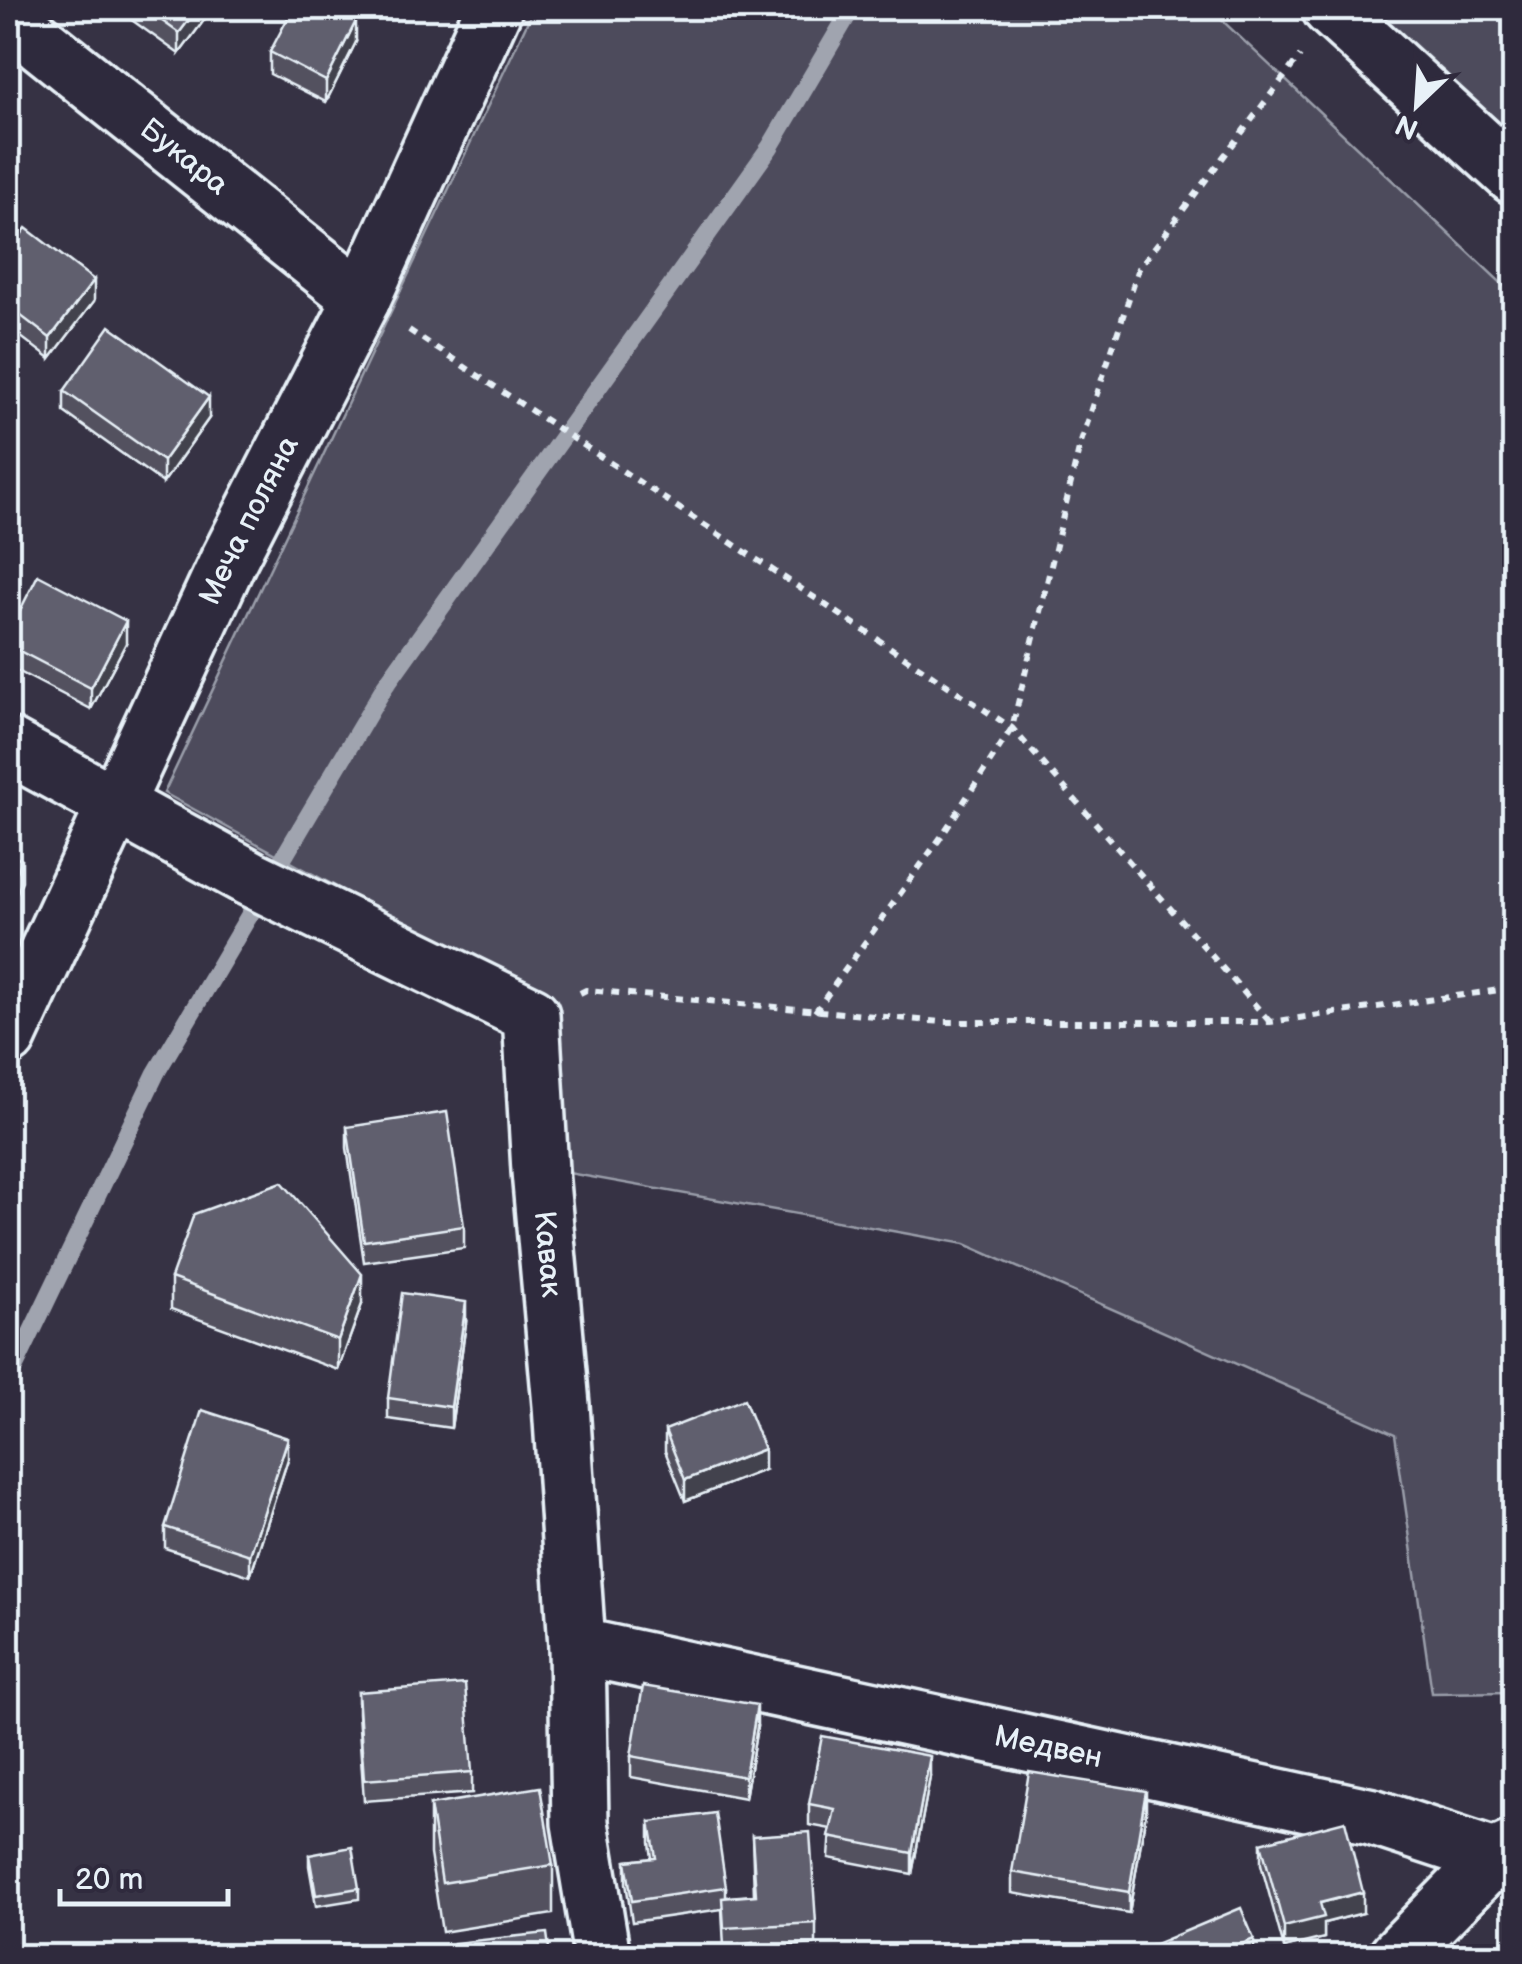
<svg xmlns="http://www.w3.org/2000/svg" width="1522" height="1964" viewBox="0 0 1522 1964" font-family="'Balsamiq Sans',sans-serif">
<style>
.green{fill:#4d4b5c;stroke:#9a9eaa;stroke-width:2.5}
.lines{fill:none;stroke-linecap:round;stroke-linejoin:round}
.stream{stroke:#a0a4af;stroke-width:18}
.minor-casing{stroke:#e8f1f8;stroke-width:62}
.secondary-casing{stroke:#e8f1f8;stroke-width:62}
.path{stroke:#e8f1f8;stroke-width:6;stroke-dasharray:8 8;stroke-linecap:butt}
.minor{stroke:#2f2a3d;stroke-width:55}
.secondary{stroke:#2f2a3d;stroke-width:55}
.wall{fill:#53515f;stroke:#e8f1f8;stroke-width:2.5}
.shaded-wall{fill:#43424d;stroke:#e8f1f8;stroke-width:2.5}
.building{fill:#605e6e;stroke:#e8f1f8;stroke-width:2.5}
.labels{text-anchor:middle;dominant-baseline:central;stroke-width:8;stroke-linejoin:round;paint-order:stroke}
.street-label{font-size:30px;fill:#e8f1f8;stroke:#2f2a3d}
</style>
<rect width="100%" height="100%" fill="#363244"/>
<filter id="ink" filterUnits="userSpaceOnUse"><feTurbulence type="fractalNoise" baseFrequency=".01" numOctaves="2"/><feDisplacementMap in="SourceGraphic" scale="20" xChannelSelector="R" yChannelSelector="G"/><feConvolveMatrix kernelMatrix="1 2 1 2 8 2 1 2 1" color-interpolation-filters="sRGB"/></filter>
<g filter="url(#ink)">
<g class="green">
<polygon points="534,8 1209,8 1514,295 1514,1692 1432,1693 1395,1434 965,1244 546,1169 533,994 164,793"/>
<polygon points="1343,8 1514,8 1514,164"/>
</g>
<g class="lines">
<polyline class="stream" points="8,1381 156,1073 385,686 770,147 852,8"/>
<g class="minor-casing">
<g id="minor">
<path id="s1" d="M8,17L362,299"/>
<path id="s2" d="M8,746L250,878L531,1015L540,1171L561,1405L577,1646L580,1823L602,1956"/>
<path id="s3" d="M8,1037L228,561L362,299L494,8"/>
<path id="s4" d="M577,1646L1372,1817L1494,1857"/>
<polyline points="1397,1956 1494,1857 1514,1848"/>
</g>
</g>
<g class="secondary-casing">
<polyline id="secondary" points="1330,8 1514,176"/>
</g>
<g class="path">
<polyline points="409,330 1012,728 1270,1022"/>
<polyline points="580,993 586,990 942,1022 1270,1022 1514,988"/>
<polyline points="815,1012 941,837 1012,728 1080,445 1139,268 1300,56"/>
</g>
<use href="#minor" class="minor"/>
<use href="#secondary" class="secondary"/>
</g>
<g class="wall">
<polygon points="115,8 213,8 179,54"/>
<polygon points="356,42 326,102 270,74 270,52"/>
<polygon points="8,253 94,301 50,359 8,327"/>
<polygon points="64,391 209,418 163,483 64,412"/>
<polygon points="8,634 126,643 91,709 8,666"/>
<polygon points="347,1127 464,1226 464,1248 364,1262 347,1148"/>
<polygon points="171,1278 362,1304 338,1370 171,1309"/>
<polygon points="466,1323 451,1428 388,1419 388,1398"/>
<polygon points="665,1430 764,1470 685,1501 665,1451"/>
<polygon points="288,1459 250,1576 165,1548 165,1527"/>
<polygon points="358,1692 472,1772 472,1793 364,1801 358,1713"/>
<polygon points="757,1727 745,1798 631,1777 631,1756"/>
<polygon points="930,1777 912,1874 829,1858 831,1829 809,1825 809,1804"/>
<polygon points="430,1805 553,1865 553,1914 442,1932 430,1854"/>
<polygon points="1146,1812 1129,1913 1012,1893 1012,1872"/>
<polygon points="650,1822 726,1887 726,1897 754,1895 752,1836 816,1923 816,1944 753,1948 724,1947 722,1909 632,1922 626,1883 626,1861 652,1858 650,1843"/>
<polygon points="1261,1843 1363,1913 1324,1923 1324,1938 1284,1948 1261,1864"/>
<polygon points="309,1855 359,1888 359,1899 316,1906 309,1866"/>
</g>
<g class="shaded-wall">
<polygon points="198,8 213,8 179,54 179,33"/>
<polygon points="356,21 356,42 326,102 326,81"/>
<polygon points="94,280 94,301 50,359 50,338"/>
<polygon points="209,397 209,418 163,483 163,461"/>
<polygon points="126,621 126,643 91,709 91,688"/>
<polygon points="22,860 22,881 8,913 8,892"/>
<polygon points="362,1274 362,1304 338,1370 338,1340"/>
<polygon points="466,1302 466,1323 451,1428 451,1407"/>
<polygon points="288,1438 288,1459 250,1576 250,1555"/>
<polygon points="764,1449 764,1470 685,1501 685,1480"/>
<polygon points="757,1705 757,1727 745,1798 745,1777"/>
<polygon points="930,1756 930,1777 912,1874 912,1853"/>
<polygon points="1146,1791 1146,1812 1129,1913 1129,1892"/>
<polygon points="1363,1892 1363,1913 1324,1923 1324,1938 1284,1948 1284,1927 1320,1903"/>
<polygon points="1254,1939 1254,1950 1239,1956 1213,1956"/>
</g>
<g class="building">
<polygon points="144,8 198,8 179,33"/>
<polygon points="293,8 329,8 356,21 326,81 270,52"/>
<polygon points="26,228 94,280 50,338 8,306 8,253"/>
<polygon points="110,326 209,397 163,461 64,391"/>
<polygon points="38,575 126,621 91,688 8,645 8,634"/>
<polygon points="8,843 15,846 11,855 22,860 8,892"/>
<polygon points="447,1112 464,1226 364,1241 347,1127"/>
<polygon points="282,1182 362,1274 338,1340 171,1278 194,1214"/>
<polygon points="402,1293 466,1302 451,1407 388,1398"/>
<polygon points="744,1399 764,1449 685,1480 665,1430"/>
<polygon points="202,1410 288,1438 250,1555 165,1527"/>
<polygon points="465,1684 472,1772 364,1780 358,1692"/>
<polygon points="643,1686 757,1705 745,1777 631,1756"/>
<polygon points="822,1736 930,1756 912,1853 829,1837 835,1809 809,1804"/>
<polygon points="1029,1772 1146,1791 1129,1892 1012,1872"/>
<polygon points="540,1787 553,1865 442,1883 430,1805"/>
<polygon points="715,1813 726,1887 632,1901 626,1861 656,1858 650,1822"/>
<polygon points="1345,1821 1363,1892 1320,1903 1324,1917 1284,1927 1261,1843"/>
<polygon points="810,1832 816,1923 724,1928 722,1898 756,1895 752,1836"/>
<polygon points="352,1847 359,1888 316,1895 309,1855"/>
<polygon points="1241,1908 1254,1939 1213,1956 1152,1956 1148,1947"/>
<polygon points="547,1933 550,1956 456,1956 454,1943"/>
<polygon points="753,1943 755,1956 660,1956"/>
<polygon points="808,1953 845,1956 807,1956"/>
</g>
</g>
<g class="labels">
<g class="street-label">
<text stroke="none"><textPath href="#s1" startOffset="225">Букара</textPath></text>
<text stroke="none"><textPath href="#s3" startOffset="570">Меча поляна</textPath></text>
<text stroke="none"><textPath href="#s2" startOffset="828">Кавак</textPath></text>
<text stroke="none"><textPath href="#s4" startOffset="482">Медвен</textPath></text>
</g>
</g>
<rect width="1522" height="1964" fill="none" stroke="#2f2a3d" stroke-width="40"/>
<rect x="20" y="20" width="1482" height="1924" fill="none" stroke="#e8f1f8" stroke-width="4" filter="url(#ink)"/>
<g transform="translate(1417 105) rotate(205)" stroke="#2f2a3d" stroke-width="8" paint-order="stroke">
<path d="M0-8L18 38L0 25L-18 38Z" fill="#e8f1f8"/>
<text y="-15" font-size="28" font-weight="bold" text-anchor="middle" fill="#e8f1f8">N</text>
</g>
<path d="M60 1889v15h168v-15" fill="none" stroke="#e8f1f8" stroke-width="5"/>
<text x="75" y="1889" font-size="30" fill="#e8f1f8" stroke="#2f2a3d" stroke-width="8" paint-order="stroke">20 m</text>
</svg>
